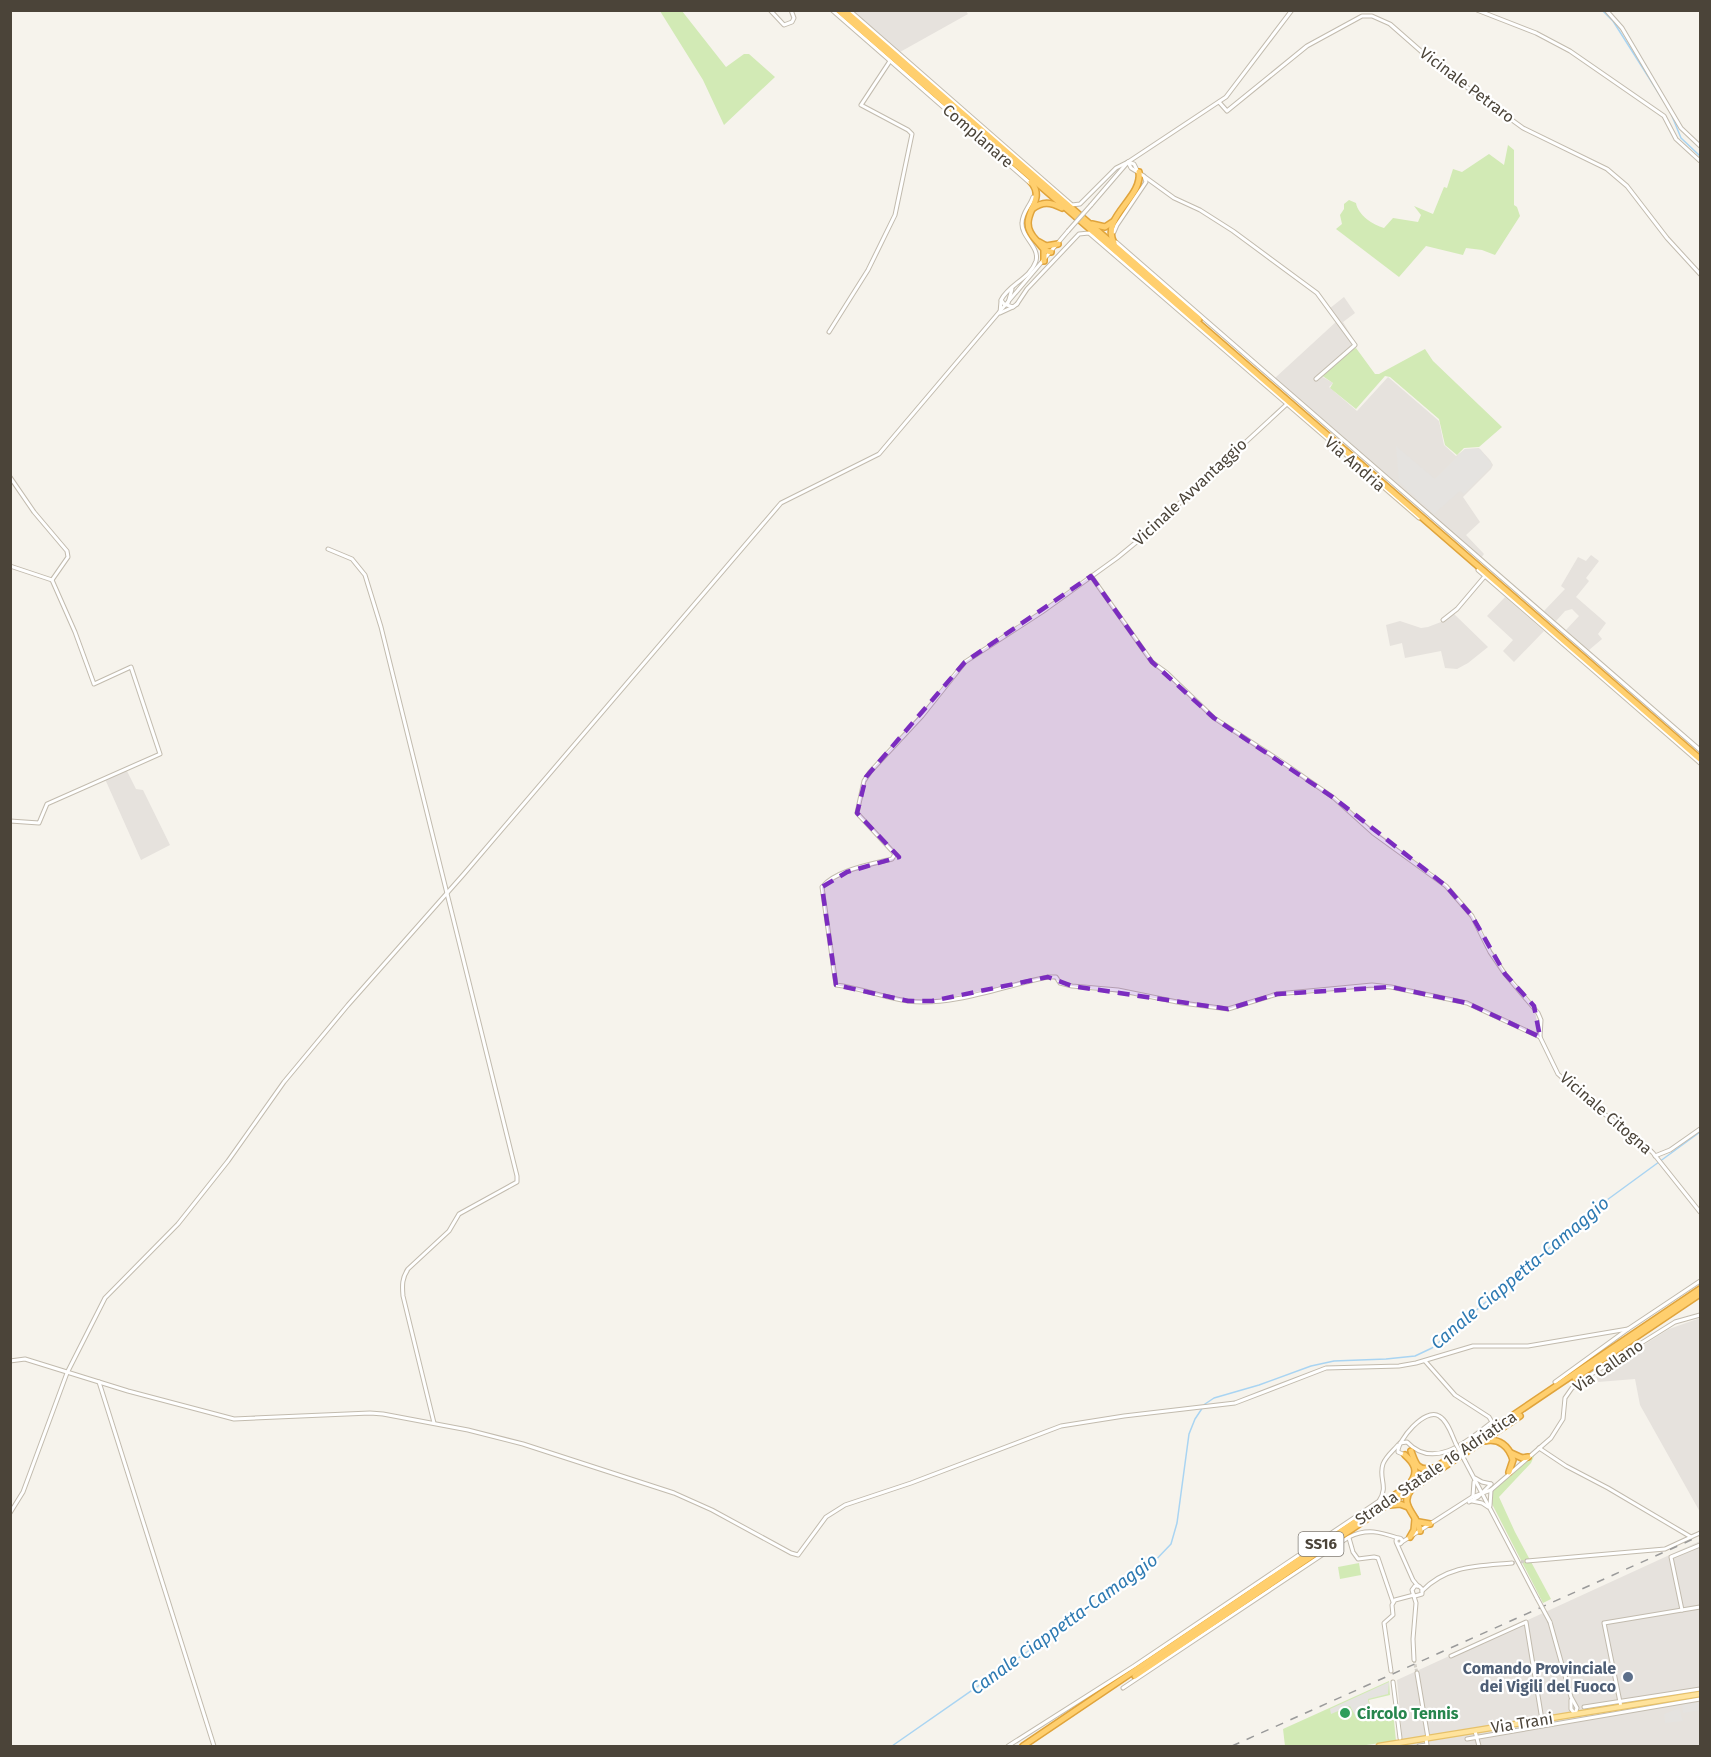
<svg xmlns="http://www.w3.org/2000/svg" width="1711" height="1757" viewBox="0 0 1711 1757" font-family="'Fira Sans',sans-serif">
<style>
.industrial{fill:#e6e2dd}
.green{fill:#d2eab5}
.parking{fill:#e5e3e0}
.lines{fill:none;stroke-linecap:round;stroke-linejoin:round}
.stream{stroke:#a9d4f2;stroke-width:1.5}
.minor-tunnel{stroke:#d4d0c8;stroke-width:3;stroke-dasharray:3 1.5;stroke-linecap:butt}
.minor-casing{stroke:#c2bbae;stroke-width:5}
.major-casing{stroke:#e6c16a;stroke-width:7}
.highway-casing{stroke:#e0a43c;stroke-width:8}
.minor{stroke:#fff;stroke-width:3}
.major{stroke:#ffe39c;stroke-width:4.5}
.highway{stroke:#ffcf6e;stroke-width:5}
.rail{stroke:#9a9a9a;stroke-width:1.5;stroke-dasharray:8 8;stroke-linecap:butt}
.minor-bridge-casing{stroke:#c2bbae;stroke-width:5;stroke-linecap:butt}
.minor-bridge{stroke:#fff;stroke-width:3}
.marked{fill:#7b2cbf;fill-opacity:0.2;stroke:#7b2cbf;stroke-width:4.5;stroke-dasharray:12 8;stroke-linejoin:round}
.service-dot{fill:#5c6f8a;stroke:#fff;stroke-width:2}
.leisure-dot{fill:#2e9e5b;stroke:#fff;stroke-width:2}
.labels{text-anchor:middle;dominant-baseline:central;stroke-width:4.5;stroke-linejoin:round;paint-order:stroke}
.shield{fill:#fff;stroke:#817c74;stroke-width:1.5}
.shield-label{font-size:15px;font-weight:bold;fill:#4b4439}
.street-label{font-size:16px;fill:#4b4439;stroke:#fff}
.service-label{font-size:16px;font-weight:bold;fill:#4e5e75;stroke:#fff;text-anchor:end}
.leisure-label{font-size:16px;font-weight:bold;fill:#27864d;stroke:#fff;text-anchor:start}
.water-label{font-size:18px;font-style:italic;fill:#2e7ab2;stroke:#fff}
</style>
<rect width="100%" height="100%" fill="#f6f3ec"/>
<g class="industrial">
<polygon points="965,10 968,14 900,52 851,11"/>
<polygon points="1344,297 1355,313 1343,322 1357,345 1321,376 1333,383 1329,387 1357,411 1388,377 1439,421 1444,445 1456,456 1465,449 1479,448 1490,460 1493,465 1491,469 1463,497 1480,522 1466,535 1484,554 1481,558 1275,378 1337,321 1329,309"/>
<polygon points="1591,555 1599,561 1586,578 1589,581 1576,597 1606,623 1598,634 1602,639 1589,650 1566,630 1579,616 1572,609 1565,611 1556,621 1544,611 1565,589 1561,586 1578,557 1586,561"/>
<polygon points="1505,597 1544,631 1514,662 1503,651 1513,640 1487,616"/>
<polygon points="1453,613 1488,647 1468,663 1457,669 1445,668 1441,651 1405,658 1402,643 1390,646 1386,625 1400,621 1421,628 1428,627 1441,622"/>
<polygon points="126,769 136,789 143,790 170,845 141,860 105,779"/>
<polygon points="1700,1318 1700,1512 1640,1405 1635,1379 1598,1382 1596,1375 1669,1329"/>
<polygon points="1700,1541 1700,1746 1403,1746 1397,1680"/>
</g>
<g class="green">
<polygon points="660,11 682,11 726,67 744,54 749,54 775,77 724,125 703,80"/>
<path d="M1508,145L1514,150V205L1517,207L1520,216L1495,255L1482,250L1466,248L1463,255L1426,246L1399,277L1336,229L1342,224L1340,215L1344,209V204L1349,200L1356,203C1358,215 1373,225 1384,228L1393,218L1418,222L1421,215L1414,206L1433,214L1444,187L1447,188L1453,169L1462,172L1489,154L1504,165Z"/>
<polygon points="1356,348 1375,374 1379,374 1425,349 1433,361 1502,427 1479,447 1464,448 1457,455 1445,445 1439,419 1390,377 1385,376 1356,409 1330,388 1333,383 1321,375 1351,350"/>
<polygon points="1535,1454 1531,1463 1499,1497 1515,1532 1551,1599 1543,1603 1491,1502 1492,1490"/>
<polygon points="1359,1563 1361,1575 1340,1579 1338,1567"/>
<polygon points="1389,1681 1390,1695 1369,1700 1372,1714 1393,1711 1396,1741 1359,1746 1285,1746 1283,1729"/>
</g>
<g class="parking">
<polygon points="1396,446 1435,479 1465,449 1480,449 1491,463 1491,467 1464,494 1460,491 1434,514 1399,482"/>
<polygon points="1389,1682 1388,1694 1368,1699 1370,1712 1355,1715 1350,1706 1331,1714 1330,1709"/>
<polygon points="1700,1702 1700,1710 1683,1713 1682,1705"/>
<polygon points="1679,1708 1683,1721 1665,1723 1664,1714"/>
</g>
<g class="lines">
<g class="stream">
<polyline points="1602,10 1613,21 1670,111"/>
<polyline points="1672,116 1681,138 1700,156"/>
<polyline points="892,1746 1149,1567 1171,1544 1177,1523 1189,1434 1195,1419 1205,1404 1214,1398 1259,1385 1311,1366 1334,1361 1386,1359 1415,1356 1432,1348 1596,1208 1700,1132"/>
</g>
<g class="minor-tunnel">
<polyline points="1512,1563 1527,1561"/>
<polyline points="1414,1660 1417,1673"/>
</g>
<g class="minor-casing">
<g id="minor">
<polyline points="770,10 784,25 792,22 794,18 791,10"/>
<polyline points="832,10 1030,183"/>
<polyline points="849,10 1072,205 1080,204 1116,168 1128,162"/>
<polyline points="1477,10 1536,33 1570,51 1664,116 1676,139 1700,161"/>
<polyline points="1606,10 1622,28 1681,128 1700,146"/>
<polyline points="1219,102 1227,111 1307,46 1362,16 1372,16 1390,24 1439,67 1523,128 1607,169 1627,186 1667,238 1700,274"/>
<polyline points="1128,162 1134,164 1137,170"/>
<polyline points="1145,177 1174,198 1200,210 1233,231 1317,293 1355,345 1316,379"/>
<polyline points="1091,205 1128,162 1226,97 1292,10"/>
<polyline points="1114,232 1117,225 1146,182 1144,176 1131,168 1128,162"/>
<polyline points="1116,242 1700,750"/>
<polyline points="1001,301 1000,313 1013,307"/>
<polyline points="1008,303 1012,289"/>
<polyline points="1017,304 1027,289 1079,234 1089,233 1419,518"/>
<path d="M1017,304L1013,307L1004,304L1001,300C1009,284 1030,279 1036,261C1040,247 1021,237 1022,223C1022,213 1030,206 1033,197"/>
<polyline points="829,332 868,270 895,215 912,134 908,130 861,105 890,61"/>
<path d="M1287,404L1145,535L1117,558L1042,612L965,662L922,716L870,772L864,781L857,813L895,854L892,859C872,864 836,870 822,887L836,985C861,988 885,998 908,1001C952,1007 1006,985 1048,977H1056L1060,983L1072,986L1118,990L1182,1003L1228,1009L1277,994L1372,985L1391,987L1467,1003L1540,1037"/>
<polyline points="10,477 34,512 67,551 68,557 52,580 10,566"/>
<path d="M328,549L352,559L365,575L381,627L517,1176V1182L459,1214L449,1231L408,1269C402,1278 402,1285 403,1296L434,1423"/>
<polyline points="1478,570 1700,763"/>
<polyline points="1091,576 1152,662 1167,673 1214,718 1282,762 1334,798 1373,833 1446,886 1472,916 1490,952 1505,974 1538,1013 1541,1020 1540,1037 1558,1074 1596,1108 1639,1139 1653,1153 1700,1212"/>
<polyline points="1443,620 1457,609 1485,576"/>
<polyline points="10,821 39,823 47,804 160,754 131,667 94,684 75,632 52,580"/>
<polyline points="1655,1156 1670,1150 1700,1129"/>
<polyline points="10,1361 25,1359 128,1391 234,1419 370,1413 383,1414 468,1430 523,1444 674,1493 712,1510 791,1553 798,1555 826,1517 845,1505 911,1483 1061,1426 1124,1416 1235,1403 1326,1368 1399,1366 1416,1363 1473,1346 1528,1346 1628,1329"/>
<polyline points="99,1382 214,1746"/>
<polyline points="1555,1382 1628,1329 1700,1281"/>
<path d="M1400,1443L1407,1442C1434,1471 1469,1440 1492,1422L1489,1417L1455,1395L1425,1361"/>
<polyline points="1539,1448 1566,1466 1608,1488 1691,1537 1700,1533"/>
<path d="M1405,1455L1398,1452C1397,1441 1425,1407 1439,1416C1448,1421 1452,1436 1456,1444"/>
<polyline points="1465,1461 1537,1598"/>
<polyline points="1475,1478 1482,1482 1491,1484"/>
<polyline points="1473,1496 1474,1482"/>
<polyline points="1472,1501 1482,1503 1488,1507"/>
<polyline points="1469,1502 1478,1497 1491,1484"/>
<polyline points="1490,1506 1491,1490"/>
<polyline points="10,1513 23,1492 67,1373 105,1298 178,1224 228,1161 284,1082 348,1005 463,875 781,503 879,454 1068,231"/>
<circle cx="1399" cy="1541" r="3"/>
<polyline points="1349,1538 1353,1552 1358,1559 1374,1557 1378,1558 1393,1602"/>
<polyline points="1402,1542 1472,1497 1491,1490 1551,1438 1563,1419 1565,1398 1572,1388 1579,1382 1675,1322 1700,1315"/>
<polyline points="1397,1544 1413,1580 1418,1586"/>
<polyline points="1527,1561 1665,1549 1691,1537"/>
<path d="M1422,1591C1447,1565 1479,1566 1512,1563"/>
<polyline points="1682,1610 1671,1557 1700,1545"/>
<polyline points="1550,1622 1571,1697 1577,1708 1575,1714"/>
<polyline points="1451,1656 1526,1622 1542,1720"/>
<polyline points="1414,1660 1413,1639 1416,1603 1412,1590 1415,1586 1419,1586 1422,1589 1422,1594 1415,1596"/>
<polyline points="1391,1671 1384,1623 1393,1615 1392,1605 1395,1600 1414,1595"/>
<polyline points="1417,1673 1428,1738"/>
<polyline points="1393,1682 1400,1738"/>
<path d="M1123,1688L1349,1537C1367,1528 1380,1532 1398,1538"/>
<polyline points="1571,1700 1571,1709 1575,1714"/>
<polyline points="1584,1707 1700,1689"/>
<polyline points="1621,1707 1604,1623 1700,1607"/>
<polyline points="1475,1731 1479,1746"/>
<polyline points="1467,1739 1700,1699"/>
<path d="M1008,1746L1134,1666L1379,1501C1389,1486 1378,1478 1383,1464C1386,1456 1393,1451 1398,1445"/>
<polyline points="1419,1746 1427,1745 1426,1739"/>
</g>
</g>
<g class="major-casing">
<polyline id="major" points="1379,1746 1700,1694"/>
</g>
<g class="highway-casing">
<g id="highway">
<polyline points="838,10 1700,759"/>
<polyline points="844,10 1199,319"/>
<path d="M1031,182C1049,203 1013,216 1036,240C1041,245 1043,251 1051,252"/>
<path d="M1032,209C1043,201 1050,202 1062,208"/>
<polyline points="1092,224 1105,227 1114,221"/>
<polyline points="1039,242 1046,246 1058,244"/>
<path d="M1114,243C1100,217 1143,198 1139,172"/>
<polyline points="1044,250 1044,261"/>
<polyline points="1575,1378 1700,1294"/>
<path d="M1485,1441C1499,1438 1509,1446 1513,1460L1509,1472"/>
<path d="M1411,1451C1415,1462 1417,1472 1432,1468"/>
<polyline points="1511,1453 1522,1458 1528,1457"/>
<path d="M1405,1455C1414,1463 1419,1471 1411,1482"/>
<path d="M1411,1490C1398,1505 1419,1516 1420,1531"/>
<polyline points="1390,1505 1400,1504 1408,1507"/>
<polyline points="1381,1509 1520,1416"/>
<polyline points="1419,1522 1430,1524"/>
<polyline points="1410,1537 1414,1530 1415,1519"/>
<polyline points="1135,1676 1371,1516"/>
<polyline points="1023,1746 1700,1289"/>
</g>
</g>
<use href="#minor" class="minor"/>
<use href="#major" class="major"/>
<use href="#highway" class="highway"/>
<polyline class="rail" points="1232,1746 1700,1536"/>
<g class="minor-bridge-casing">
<g id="minor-bridge">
<polyline points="1068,231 1091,205"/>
<polyline points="1456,1444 1465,1461"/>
<polyline points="1537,1598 1550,1622"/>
</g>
</g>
<use href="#minor-bridge" class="minor-bridge"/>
</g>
<path class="marked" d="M1091,576L1152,662L1214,718L1334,798L1446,886L1472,916L1505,974L1534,1006L1540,1037L1467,1003L1391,987L1277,994L1228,1009L1072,986L1048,977L932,1001H908L836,985L822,887L847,872L899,857L857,813L866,777L965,662Z"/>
<circle class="service-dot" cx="1628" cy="1677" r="6"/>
<circle class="leisure-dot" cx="1345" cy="1713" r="6"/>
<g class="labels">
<rect class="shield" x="1298.5" y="1532" width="45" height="24" rx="4.5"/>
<g class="shield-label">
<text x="1321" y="1544">SS16</text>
</g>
<g class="street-label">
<text transform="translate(1467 85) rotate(37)">Vicinale Petraro</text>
<text transform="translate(978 136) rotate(41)">Complanare</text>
<text transform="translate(1355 464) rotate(41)">Via Andria</text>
<text transform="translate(1190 492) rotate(-43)">Vicinale Avvantaggio</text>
<text transform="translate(1606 1113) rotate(41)">Vicinale Citogna</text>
<text transform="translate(1608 1366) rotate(-34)">Via Callano</text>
<text transform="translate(1436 1468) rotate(-34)">Strada Statale 16 Adriatica</text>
<text transform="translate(1522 1723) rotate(-9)">Via Trani</text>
</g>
<g class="service-label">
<text x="1616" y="1668">Comando Provinciale<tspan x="1616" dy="18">dei Vigili del Fuoco</tspan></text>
</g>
<g class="leisure-label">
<text x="1357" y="1713">Circolo Tennis</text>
</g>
<g class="water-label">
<text transform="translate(1520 1273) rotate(-40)">Canale Ciappetta-Camaggio</text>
<text transform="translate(1064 1624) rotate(-36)">Canale Ciappetta-Camaggio</text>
</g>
</g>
<rect width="1711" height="1757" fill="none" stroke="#4b4439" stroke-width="24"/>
</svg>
